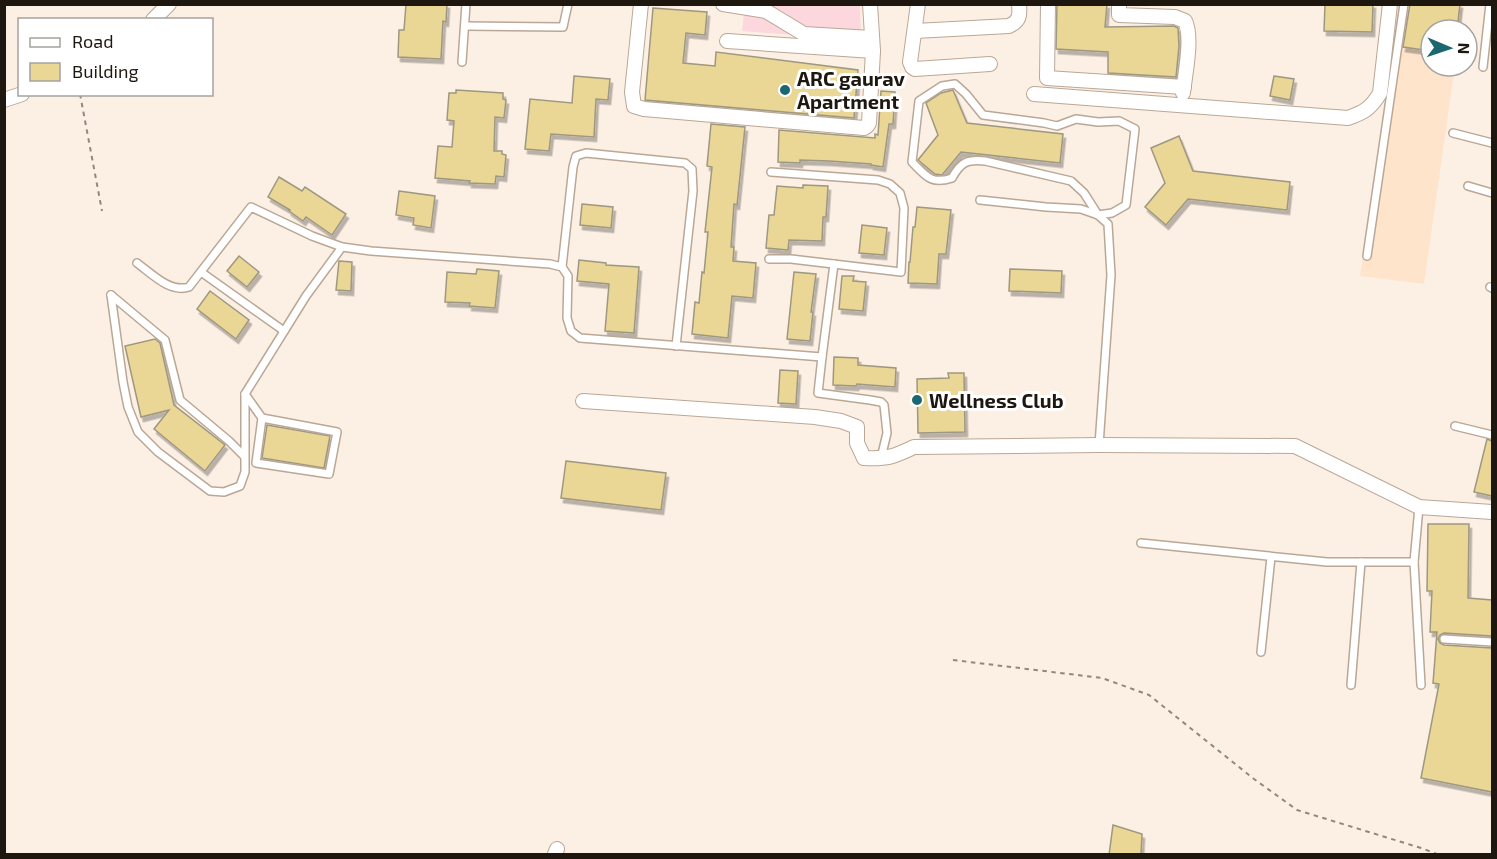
<svg xmlns="http://www.w3.org/2000/svg" width="1497" height="859" viewBox="0 0 1497 859" font-family="'Exo 2',sans-serif">
<style>
.built{fill:#ffe4cc}
.green{fill:#fcd7dd}
.building{fill:#ead695;stroke:#9f9881;stroke-width:1.5;filter:url(#shadow)}
.lines{fill:none;stroke-linecap:round;stroke-linejoin:round}
.lane-casing{stroke:#baa796;stroke-width:10}
.street-casing{stroke:#baa796;stroke-width:16}
.path{stroke:#90877e;stroke-width:2;stroke-dasharray:4.5 4.5;stroke-linecap:butt}
.lane{stroke:#fff;stroke-width:7}
.street{stroke:#fff;stroke-width:14}
.poi-dot{fill:#1b6770;stroke:#fff;stroke-width:2}
.labels{text-anchor:middle;dominant-baseline:central;stroke-width:6;stroke-linejoin:round;paint-order:stroke}
.poi-label{font-size:20px;font-weight:bold;fill:#1e1710;stroke:#fff;text-anchor:start}
</style>
<defs>
<filter id="shadow"><feDropShadow dx="2.5" dy="4.5" stdDeviation="0" flood-color="#0004"/></filter>
</defs>
<rect width="100%" height="100%" fill="#fcf0e5"/>
<polygon class="built" points="1399,5 1463,5 1460,30 1431,30 1431,66 1455,66 1424,284 1360,276"/>
<polygon class="green" points="745,5 860,5 861,40 742,31"/>
<g class="building">
<polygon points="406,4 447,4 446,22 443,21 441,59 398,57 399,30 404,30"/>
<polygon points="1057,4 1107,4 1105,27 1174,26 1178,28 1179,46 1176,77 1108,73 1108,52 1056,49"/>
<polygon points="1325,4 1373,4 1372,32 1324,31"/>
<polygon points="1410,4 1460,4 1457,30 1431,30 1431,51 1403,47"/>
<polygon points="653,8 707,12 705,35 686,33 683,63 715,66 716,52 858,70 854,118 645,100"/>
<polygon points="574,76 610,79 608,100 596,99 594,137 551,134 549,151 525,149 530,99 572,103"/>
<polygon points="1274,76 1294,79 1290,100 1270,96"/>
<polygon points="456,90 503,93 503,99 506,100 504,118 495,117 494,151 502,151 502,154 506,155 504,177 496,176 495,184 469,183 470,181 435,178 438,146 452,147 454,121 447,120 449,93 456,93"/>
<polygon points="953,90 967,123 1063,134 1060,163 961,152 942,175 935,174 918,160 938,135 926,103 941,93"/>
<polygon points="881,91 895,92 893,124 889,124 883,167 871,165 871,164 829,161 800,160 800,163 778,162 779,130 875,138 875,134 878,135"/>
<polygon points="711,124 745,127 737,205 734,204 731,247 734,247 733,261 756,263 753,298 732,296 728,338 692,334 695,302 699,303 702,272 704,273 708,232 705,232 712,167 707,166"/>
<polygon points="1179,136 1193,171 1290,182 1287,210 1188,199 1166,225 1145,207 1165,183 1151,148"/>
<polygon points="279,177 302,191 305,187 346,214 332,235 306,217 303,221 289,211 290,210 268,197"/>
<polygon points="803,185 828,186 826,217 823,217 822,241 789,240 788,250 766,248 769,215 774,215 777,186 803,188"/>
<polygon points="399,191 435,196 431,228 413,225 414,218 396,215"/>
<polygon points="582,204 613,207 611,228 580,225"/>
<polygon points="917,207 951,210 946,254 939,254 937,284 908,283 909,262 910,262 913,227 915,227"/>
<polygon points="862,225 887,228 884,255 859,253"/>
<polygon points="239,256 259,272 247,287 227,271"/>
<polygon points="579,260 606,263 606,265 639,267 634,333 605,331 609,284 577,281"/>
<polygon points="339,261 352,262 351,291 336,290"/>
<polygon points="477,269 499,271 495,308 469,306 470,303 445,302 447,272 476,274"/>
<polygon points="1010,269 1062,271 1061,293 1009,291"/>
<polygon points="794,272 816,274 811,312 813,312 810,341 787,339"/>
<polygon points="842,276 854,276 853,281 866,282 863,311 839,309"/>
<polygon points="210,291 249,320 236,339 197,309"/>
<polygon points="155,339 160,343 174,405 225,445 205,471 154,429 169,410 141,417 125,346"/>
<polygon points="834,357 858,358 858,365 896,368 895,387 857,384 856,386 833,385"/>
<polygon points="780,370 798,371 796,404 778,403"/>
<polygon points="948,373 964,373 965,432 918,433 917,379 949,378"/>
<polygon points="267,425 330,436 324,468 262,458"/>
<polygon points="1487,439 1492,441 1492,496 1474,492"/>
<polygon points="566,461 666,473 661,510 561,498"/>
<polygon points="1428,524 1469,524 1468,598 1492,600 1492,636 1444,633 1440,635 1438,639 1440,643 1444,645 1492,648 1492,792 1421,778 1439,684 1433,683 1437,632 1430,632 1432,591 1427,591"/>
<polygon points="1113,825 1142,834 1141,855 1109,855"/>
</g>
<g class="lines">
<g class="lane-casing">
<g id="lane">
<polyline points="465,26 563,27 568,4"/>
<polyline points="462,62 466,4"/>
<polyline points="1483,67 1490,4"/>
<path d="M955,84L966,94L983,115L1044,123L1057,126L1076,119L1098,122L1119,121L1135,129L1126,205L1112,213L1098,215L1084,193L1071,181L985,161C967,159 961,162 952,178C931,185 926,176 912,162L919,101L942,86Z"/>
<polyline points="1453,133 1492,143"/>
<polyline points="1468,186 1492,193"/>
<polyline points="980,200 1046,207 1081,209 1098,215 1108,224 1111,275 1099,445"/>
<polyline points="1367,256 1404,4"/>
<polyline points="769,259 791,259 901,272 904,208 900,193 890,184 878,180 771,172"/>
<path d="M137,263C152,274 170,293 189,287L251,207L312,236L342,247L371,251L550,264L562,267L568,276L567,318L571,331L580,338L822,357L818,393L870,400L881,402L884,405L887,433L881,458"/>
<polyline points="562,267 573,167 576,156 586,153 685,163 692,169 693,191 676,346"/>
<polyline points="201,272 284,331"/>
<polyline points="1490,287 1492,288"/>
<polyline points="111,295 123,382 128,407 138,432 158,452 210,491 224,492 240,486 245,472 245,394 306,296 342,247"/>
<polyline points="111,295 165,340 180,400 229,441 244,456"/>
<polyline points="822,357 834,264"/>
<polyline points="245,394 262,418 337,432 329,474 256,463 262,418"/>
<polyline points="1455,426 1492,435"/>
<polyline points="1419,507 1414,562 1421,685"/>
<polyline points="1141,543 1327,562 1414,562"/>
<polyline points="1444,639 1492,642"/>
<polyline points="1261,652 1271,557"/>
<polyline points="1351,685 1361,562"/>
</g>
</g>
<g class="street-casing">
<g id="street">
<polyline points="641,4 632,92 634,106 644,109 864,128 867,126 869,123 873,51"/>
<polyline points="723,4 766,11 804,34 872,38"/>
<polyline points="918,4 910,62 912,67 915,69 990,64"/>
<polyline points="1048,4 1047,78 1184,87"/>
<path d="M1119,4V15L1175,17L1185,21C1193,37 1185,74 1183,93"/>
<polyline points="153,20 169,4"/>
<path d="M915,31L1009,26C1020,21 1020,15 1019,4"/>
<polyline points="727,41 873,51 870,4"/>
<path d="M1034,94L1348,118C1365,112 1371,108 1380,93L1390,4"/>
<polyline points="4,100 22,94"/>
<path d="M583,401L815,417L841,421L857,427V443L864,458C888,459 893,457 914,447L1099,445L1295,446L1419,507L1492,512"/>
<polyline points="555,854 557,849"/>
</g>
</g>
<g class="path">
<polyline points="80,94 102,211"/>
<polyline points="953,660 1102,678 1149,695 1254,779 1297,810 1421,848 1437,854"/>
</g>
<use href="#lane" class="lane"/>
<use href="#street" class="street"/>
</g>
<g class="poi-dot">
<circle cx="785" cy="90" r="6"/>
<circle cx="917" cy="400" r="6"/>
</g>
<g class="labels">
<g class="poi-label">
<text x="797" y="78">ARC gaurav<tspan x="797" dy="23">Apartment</tspan></text>
<text x="929" y="400">Wellness Club</text>
</g>
</g>
<rect width="1497" height="859" fill="none" stroke="#1e1710" stroke-width="12"/>
<rect x="18" y="18" width="195" height="78" fill="#ffffff" stroke="#a5a29f" stroke-width="1.5"/>
<rect x="30" y="38" width="30" height="9" fill="#ffffff" stroke="#a5a29f" stroke-width="1.5"/>
<text x="72" y="48" font-size="18" fill="#1e1710">Road</text>
<rect x="30" y="63" width="30" height="18" fill="#ead695" stroke="#a5a29f" stroke-width="1.5"/>
<text x="72" y="78" font-size="18" fill="#1e1710">Building</text>
<g transform="translate(1449 48) rotate(92)"><circle r="28" fill="#ffffff" stroke="#a5a29f" stroke-width="1.5"/>
<path d="M0-4.5L10 22L0 15L-10 22Z" fill="#1b6770"/>
<text y="-9" font-size="16" font-weight="bold" text-anchor="middle" fill="#1e1710">N</text>
</g>
</svg>
